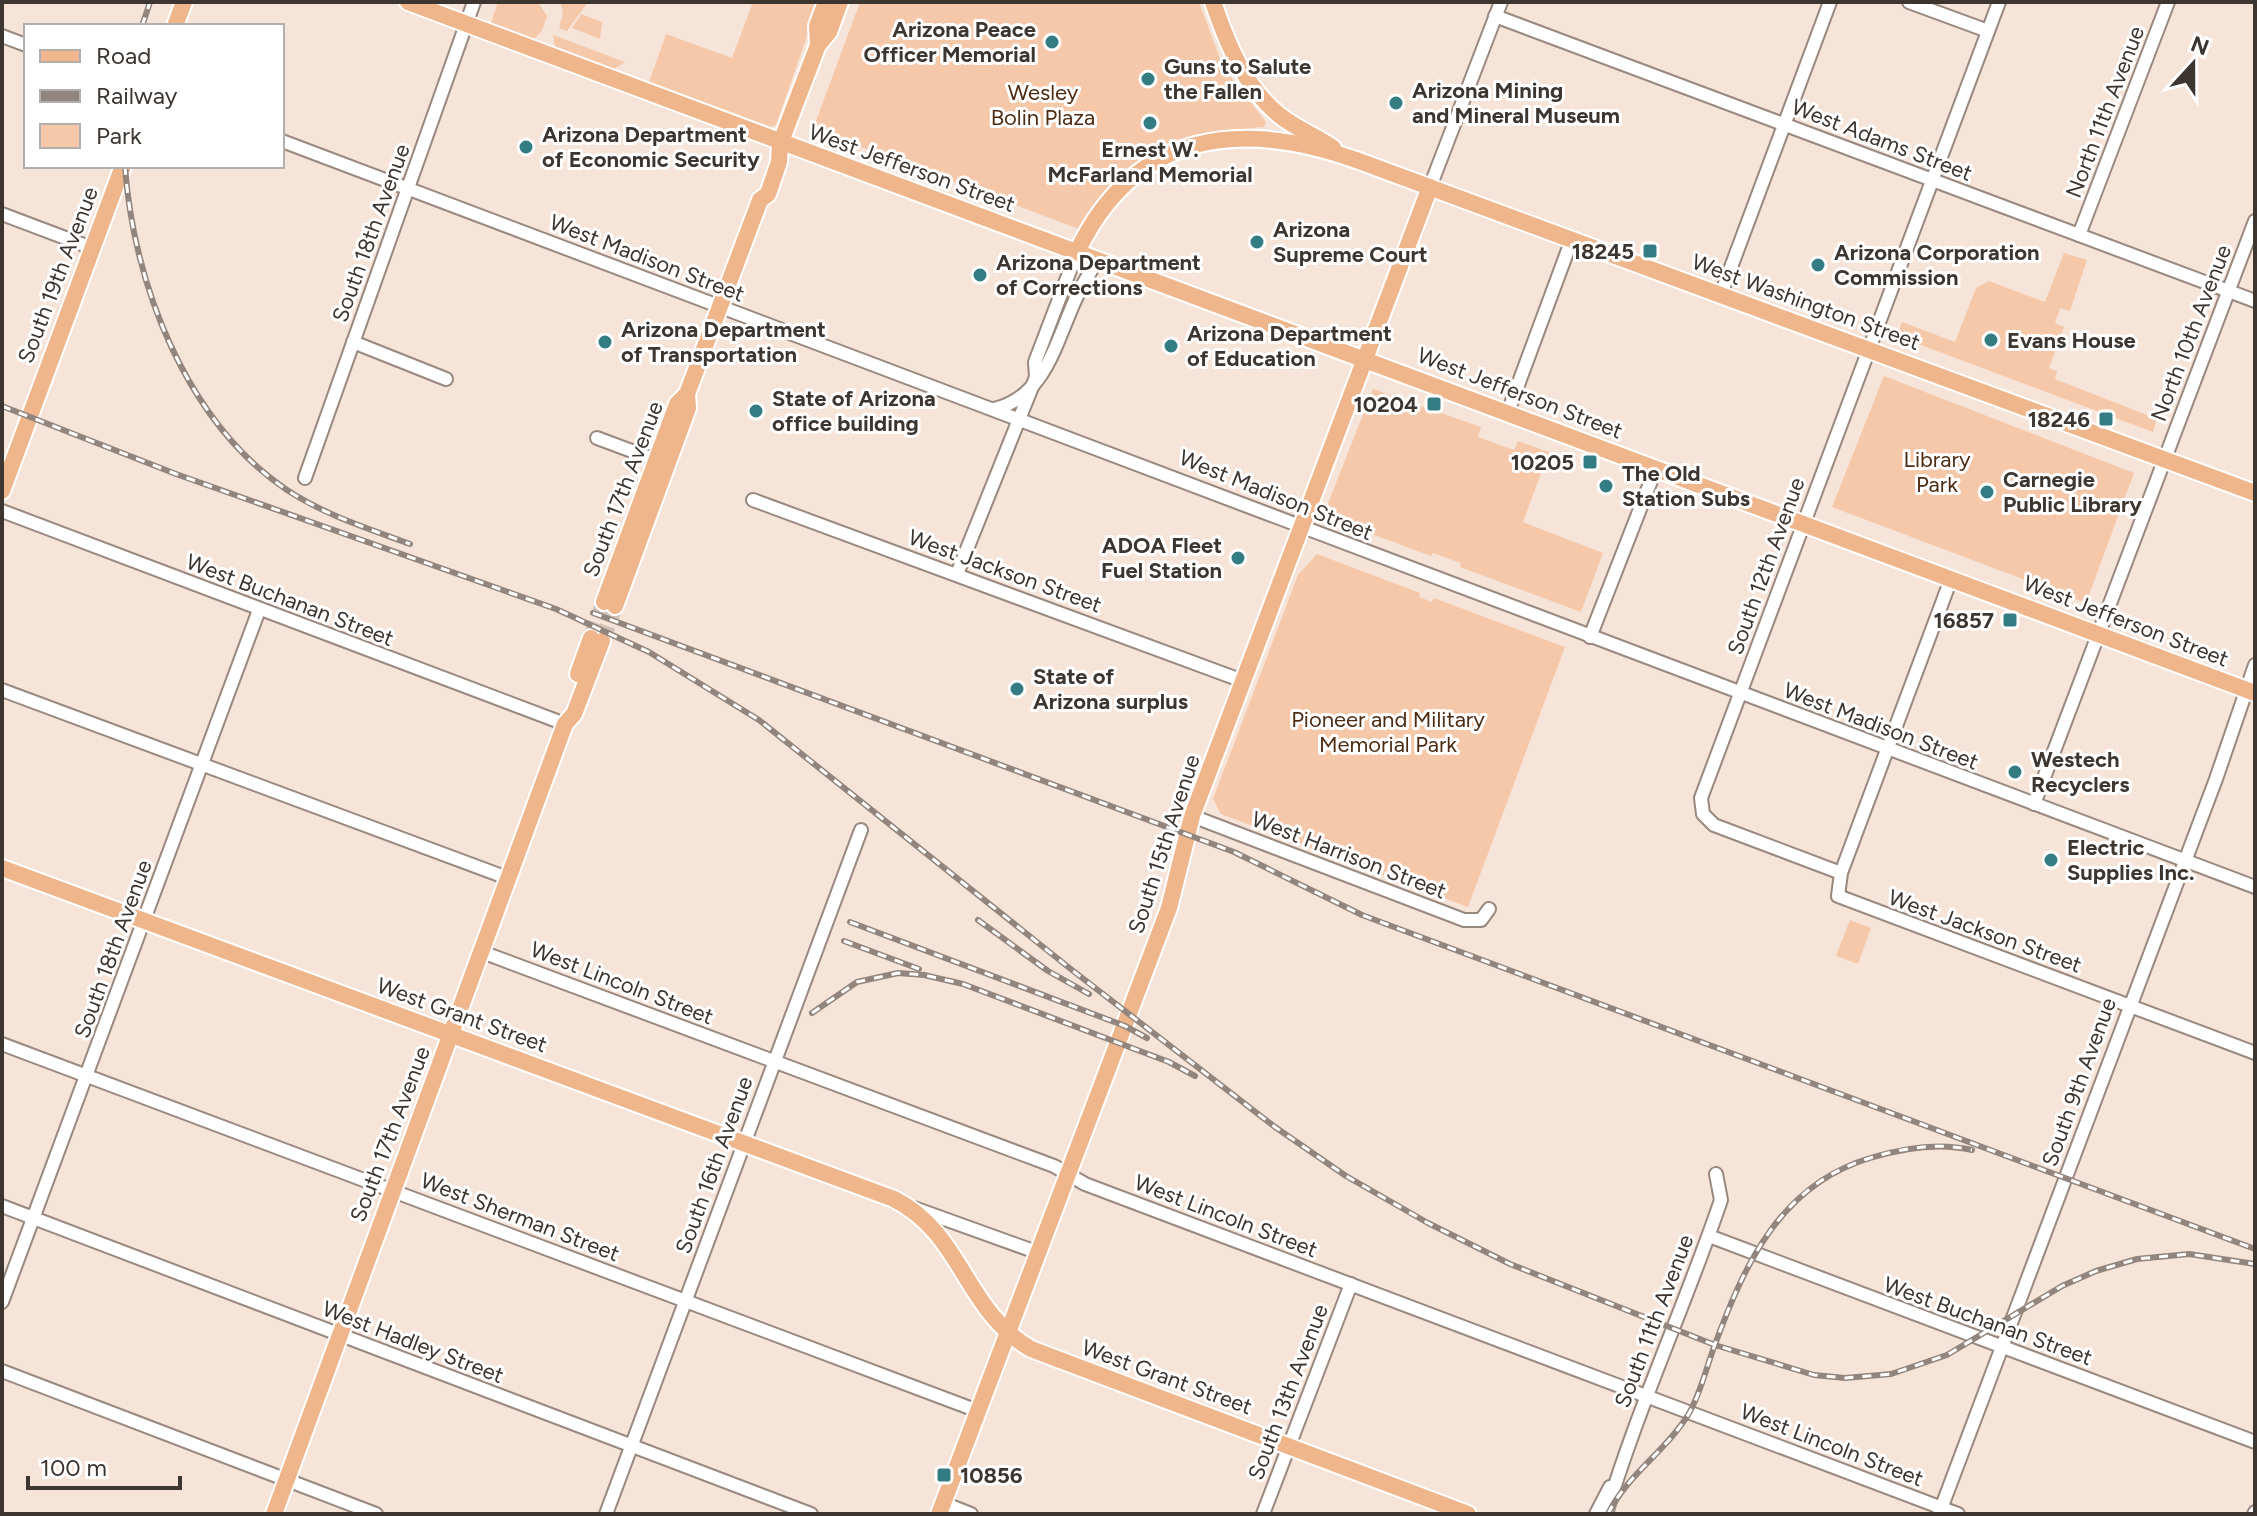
<svg xmlns="http://www.w3.org/2000/svg" width="2257" height="1516" viewBox="0 0 2257 1516" font-family="Figtree,sans-serif">
<style>
.green{fill:#f6c8aa}
.lines{fill:none;stroke-linecap:round;stroke-linejoin:round}
.major-tunnel{stroke:#d1c1b6;stroke-width:16;stroke-dasharray:16 8;stroke-linecap:butt}
.minor-casing{stroke:#99887e;stroke-width:16}
.major-casing{stroke:#fff;stroke-width:20}
.minor{stroke:#fff;stroke-width:12}
.major{stroke:#efb68b;stroke-width:16}
.rail-casing{stroke:#91857d;stroke-width:6}
.rail{stroke:#fff;stroke-width:3;stroke-dasharray:9;stroke-linecap:butt}
.poi-dot{fill:#347c84;stroke:#fff;stroke-width:3}
.labels{text-anchor:middle;dominant-baseline:central;stroke-width:6;stroke-linejoin:round;paint-order:stroke}
.poi-label{font-size:22px;font-weight:bold;fill:#3c3530;stroke:#fff;text-anchor:start}
.park-label{font-size:22px;fill:#4e2c13;stroke:#fff}
.street-label{font-size:22px;fill:#3c3530;stroke:#fff}
</style>
<rect width="100%" height="100%" fill="#f6e4d8"/>
<g class="green">
<polygon points="498,2 538,2 547,16 542,31 534,39 491,23"/>
<polygon points="560,2 588,2 567,31 559,28 563,13"/>
<polygon points="753,2 819,2 776,125 769,128 649,82 666,34 732,58"/>
<path d="M860,2H1199L1223,67L1266,122L1264,127C1188,133 1119,160 1079,229L813,129Z"/>
<polygon points="581,14 602,22 600,39 572,28"/>
<polygon points="553,35 625,62 614,69 555,47"/>
<polygon points="2064,253 2087,260 2070,311 2060,308 2055,323 2064,327 2049,368 2057,371 2055,379 2157,419 2153,432 1897,336 1902,322 1955,342 1976,288 1989,281 2045,302"/>
<polygon points="1884,376 2134,473 2086,603 1832,507"/>
<polygon points="1373,389 1481,427 1478,437 1514,450 1518,441 1549,452 1523,522 1603,553 1581,612 1460,567 1461,563 1433,553 1431,556 1323,516"/>
<polygon points="1317,554 1420,593 1419,597 1432,602 1434,598 1565,647 1468,907 1221,814 1213,799 1298,575"/>
<polygon points="1850,920 1871,928 1858,964 1836,956"/>
</g>
<g class="lines">
<g class="major-tunnel">
<polyline points="591,638 604,602"/>
<polyline points="602,641 615,606"/>
</g>
<g class="minor-casing">
<g id="minor">
<polyline points="1909,2 1988,31"/>
<polyline points="1495,16 2255,301"/>
<polyline points="2,36 26,45"/>
<polyline points="282,141 2255,887"/>
<polyline points="1430,187 1501,2"/>
<polyline points="2,214 92,248"/>
<polyline points="2079,235 2168,2"/>
<polyline points="1721,294 1830,2"/>
<polyline points="353,342 446,379"/>
<path d="M994,409C1048,397 1057,335 1079,292C1084,281 1092,271 1097,259"/>
<polyline points="1508,412 1572,239"/>
<polyline points="597,438 664,463"/>
<polyline points="305,478 474,2"/>
<polyline points="753,500 1243,681"/>
<polyline points="2,511 565,724"/>
<polyline points="957,574 1036,377 1035,362 1077,252"/>
<polyline points="1951,579 1841,873 1838,896 2255,1053"/>
<polyline points="1590,637 1656,468"/>
<polyline points="2,690 510,879"/>
<polyline points="2034,804 2255,221"/>
<polyline points="1192,816 1464,920 1481,920 1489,909"/>
<polyline points="1841,873 1714,825 1703,814 1701,798 1999,2"/>
<polyline points="482,952 1054,1166 1085,1184 1958,1514"/>
<polyline points="2,1044 978,1411"/>
<polyline points="2,1206 811,1514"/>
<polyline points="914,1208 1039,1253"/>
<polyline points="1709,1236 2255,1442"/>
<polyline points="2,1302 259,610"/>
<polyline points="2,1371 376,1514"/>
<polyline points="943,1503 971,1514"/>
<polyline points="606,1514 861,830"/>
<polyline points="1263,1514 1351,1284"/>
<polyline points="1596,1514 1610,1487"/>
<path d="M1606,1514C1638,1407 1685,1306 1721,1200L1716,1174"/>
<polyline points="1939,1514 2216,779 2255,665"/>
<polyline points="2254,1514 2255,1512"/>
</g>
</g>
<g class="major-casing">
<g id="major">
<path d="M408,2C1023,236 1640,462 2255,693"/>
<path d="M1213,2C1227,43 1244,86 1279,115C1295,128 1316,136 1333,148"/>
<polyline points="175,26 184,2"/>
<polyline points="818,45 817,26 826,2"/>
<path d="M1077,252C1135,130 1242,119 1359,161L2255,493"/>
<polyline points="2,491 123,166"/>
<polyline points="604,602 677,404 687,394 760,200 768,194 779,162 780,144 818,45 829,32 840,2"/>
<polyline points="615,606 688,408 687,394"/>
<polyline points="578,674 591,638"/>
<path d="M2,868L894,1199C963,1234 964,1310 1031,1349L1468,1514"/>
<polyline points="274,1514 565,724 574,714 602,641"/>
<polyline points="939,1514 1169,908 1192,816 1430,187"/>
</g>
</g>
<use href="#minor" class="minor"/>
<use href="#major" class="major"/>
<g class="rail-casing">
<g id="rail">
<polyline points="142,26 150,2"/>
<path d="M125,166C133,283 186,422 287,490C325,515 367,528 410,544"/>
<polyline points="2,406 176,474 556,609 649,652 759,720 1072,970 1275,1127 1346,1176 1428,1223 1510,1264 1715,1345 1814,1375 1845,1378 1891,1374 1947,1355 2062,1286 2096,1271 2137,1259 2189,1254 2255,1264"/>
<polyline points="593,613 1234,852 1362,915 2255,1249"/>
<polyline points="978,920 1048,971 1089,994"/>
<polyline points="850,922 1125,1026 1147,1038"/>
<polyline points="844,941 919,969"/>
<polyline points="812,1013 857,982 898,973 924,975 963,984 1169,1062 1195,1076"/>
<path d="M1608,1514C1627,1475 1665,1452 1688,1415C1700,1395 1706,1369 1714,1347C1744,1265 1780,1185 1870,1158C1903,1148 1938,1142 1972,1150"/>
</g>
</g>
<use href="#rail" class="rail"/>
</g>
<g class="poi-dot">
<circle cx="1052" cy="42" r="8"/>
<circle cx="1148" cy="79" r="8"/>
<circle cx="1396" cy="103" r="8"/>
<circle cx="1150" cy="123" r="8"/>
<circle cx="526" cy="147" r="8"/>
<circle cx="1257" cy="242" r="8"/>
<rect x="1642" y="243" width="16" height="16" rx="4"/>
<circle cx="1818" cy="265" r="8"/>
<circle cx="980" cy="275" r="8"/>
<circle cx="1991" cy="340" r="8"/>
<circle cx="605" cy="342" r="8"/>
<circle cx="1171" cy="346" r="8"/>
<rect x="1426" y="396" width="16" height="16" rx="4"/>
<circle cx="756" cy="411" r="8"/>
<rect x="2098" y="411" width="16" height="16" rx="4"/>
<rect x="1582" y="454" width="16" height="16" rx="4"/>
<circle cx="1606" cy="486" r="8"/>
<circle cx="1987" cy="492" r="8"/>
<circle cx="1238" cy="558" r="8"/>
<rect x="2002" y="612" width="16" height="16" rx="4"/>
<circle cx="1017" cy="689" r="8"/>
<circle cx="2015" cy="772" r="8"/>
<circle cx="2051" cy="860" r="8"/>
<rect x="936" y="1467" width="16" height="16" rx="4"/>
</g>
<g class="labels">
<g class="poi-label">
<text x="1036" y="29" text-anchor="end">Arizona Peace<tspan x="1036" dy="25">Officer Memorial</tspan></text>
<text x="1164" y="66">Guns to Salute<tspan x="1164" dy="25">the Fallen</tspan></text>
<text x="1412" y="90">Arizona Mining<tspan x="1412" dy="25">and Mineral Museum</tspan></text>
<text x="542" y="134">Arizona Department<tspan x="542" dy="25">of Economic Security</tspan></text>
<text x="1150" y="149" text-anchor="middle">Ernest W.<tspan x="1150" dy="25">McFarland Memorial</tspan></text>
<text x="1273" y="229">Arizona<tspan x="1273" dy="25">Supreme Court</tspan></text>
<text x="1634" y="251" text-anchor="end">18245</text>
<text x="1834" y="252">Arizona Corporation<tspan x="1834" dy="25">Commission</tspan></text>
<text x="996" y="262">Arizona Department<tspan x="996" dy="25">of Corrections</tspan></text>
<text x="621" y="329">Arizona Department<tspan x="621" dy="25">of Transportation</tspan></text>
<text x="1187" y="333">Arizona Department<tspan x="1187" dy="25">of Education</tspan></text>
<text x="2007" y="340">Evans House</text>
<text x="772" y="398">State of Arizona<tspan x="772" dy="25">office building</tspan></text>
<text x="1418" y="404" text-anchor="end">10204</text>
<text x="2090" y="419" text-anchor="end">18246</text>
<text x="1574" y="462" text-anchor="end">10205</text>
<text x="1622" y="473">The Old<tspan x="1622" dy="25">Station Subs</tspan></text>
<text x="2003" y="479">Carnegie<tspan x="2003" dy="25">Public Library</tspan></text>
<text x="1222" y="545" text-anchor="end">ADOA Fleet<tspan x="1222" dy="25">Fuel Station</tspan></text>
<text x="1994" y="620" text-anchor="end">16857</text>
<text x="1033" y="676">State of<tspan x="1033" dy="25">Arizona surplus</tspan></text>
<text x="2031" y="759">Westech<tspan x="2031" dy="25">Recyclers</tspan></text>
<text x="2067" y="847">Electric<tspan x="2067" dy="25">Supplies Inc.</tspan></text>
<text x="960" y="1475">10856</text>
</g>
<g class="park-label">
<text x="1043" y="92">Wesley<tspan x="1043" dy="25">Bolin Plaza</tspan></text>
<text x="1937" y="459">Library<tspan x="1937" dy="25">Park</tspan></text>
<text x="1388" y="719">Pioneer and Military<tspan x="1388" dy="25">Memorial Park</tspan></text>
</g>
<g class="street-label">
<text transform="translate(2105 112) rotate(-69)">North 11th Avenue</text>
<text transform="translate(1882 140) rotate(21)">West Adams Street</text>
<text transform="translate(912 168) rotate(20)">West Jefferson Street</text>
<text transform="translate(371 233) rotate(-70)">South 18th Avenue</text>
<text transform="translate(647 258) rotate(21)">West Madison Street</text>
<text transform="translate(58 275) rotate(-69)">South 19th Avenue</text>
<text transform="translate(1806 302) rotate(20)">West Washington Street</text>
<text transform="translate(2191 333) rotate(-69)">North 10th Avenue</text>
<text transform="translate(1520 393) rotate(21)">West Jefferson Street</text>
<text transform="translate(623 489) rotate(-69)">South 17th Avenue</text>
<text transform="translate(1276 495) rotate(22)">West Madison Street</text>
<text transform="translate(1766 566) rotate(-70)">South 12th Avenue</text>
<text transform="translate(1005 571) rotate(20)">West Jackson Street</text>
<text transform="translate(290 600) rotate(21)">West Buchanan Street</text>
<text transform="translate(2126 621) rotate(21)">West Jefferson Street</text>
<text transform="translate(1881 726) rotate(21)">West Madison Street</text>
<text transform="translate(1164 844) rotate(-72)">South 15th Avenue</text>
<text transform="translate(1349 855) rotate(21)">West Harrison Street</text>
<text transform="translate(1985 931) rotate(20)">West Jackson Street</text>
<text transform="translate(113 949) rotate(-70)">South 18th Avenue</text>
<text transform="translate(622 983) rotate(21)">West Lincoln Street</text>
<text transform="translate(462 1015) rotate(20)">West Grant Street</text>
<text transform="translate(2079 1082) rotate(-70)">South 9th Avenue</text>
<text transform="translate(390 1134) rotate(-69)">South 17th Avenue</text>
<text transform="translate(714 1165) rotate(-70)">South 16th Avenue</text>
<text transform="translate(1226 1216) rotate(21)">West Lincoln Street</text>
<text transform="translate(520 1217) rotate(21)">West Sherman Street</text>
<text transform="translate(1654 1321) rotate(-69)">South 11th Avenue</text>
<text transform="translate(1988 1321) rotate(20)">West Buchanan Street</text>
<text transform="translate(413 1342) rotate(21)">West Hadley Street</text>
<text transform="translate(1167 1377) rotate(20)">West Grant Street</text>
<text transform="translate(1288 1392) rotate(-69)">South 13th Avenue</text>
<text transform="translate(1832 1445) rotate(21)">West Lincoln Street</text>
</g>
</g>
<rect width="2257" height="1516" fill="none" stroke="#3c3530" stroke-width="8"/>
<rect x="24" y="24" width="260" height="144" fill="#ffffff" stroke="#b1aeac" stroke-width="2"/>
<rect x="40" y="50" width="40" height="12" fill="#efb68b" stroke="#b1aeac" stroke-width="2"/>
<text x="96" y="64" font-size="24" fill="#3c3530">Road</text>
<rect x="40" y="90" width="40" height="12" fill="#91857d" stroke="#b1aeac" stroke-width="2"/>
<text x="96" y="104" font-size="24" fill="#3c3530">Railway</text>
<rect x="40" y="124" width="40" height="24" fill="#f6c8aa" stroke="#b1aeac" stroke-width="2"/>
<text x="96" y="144" font-size="24" fill="#3c3530">Park</text>
<g transform="translate(2193 64) rotate(21)" stroke="#ffffff" stroke-width="6" paint-order="stroke">
<path d="M0-6L14 30L0 20L-14 30Z" fill="#3c3530"/>
<text y="-12" font-size="22" font-weight="bold" text-anchor="middle" fill="#3c3530">N</text>
</g>
<path d="M28 1476v12h152v-12" fill="none" stroke="#3c3530" stroke-width="4"/>
<text x="40" y="1476" font-size="24" fill="#3c3530" stroke="#ffffff" stroke-width="6" paint-order="stroke">100 m</text>
</svg>
